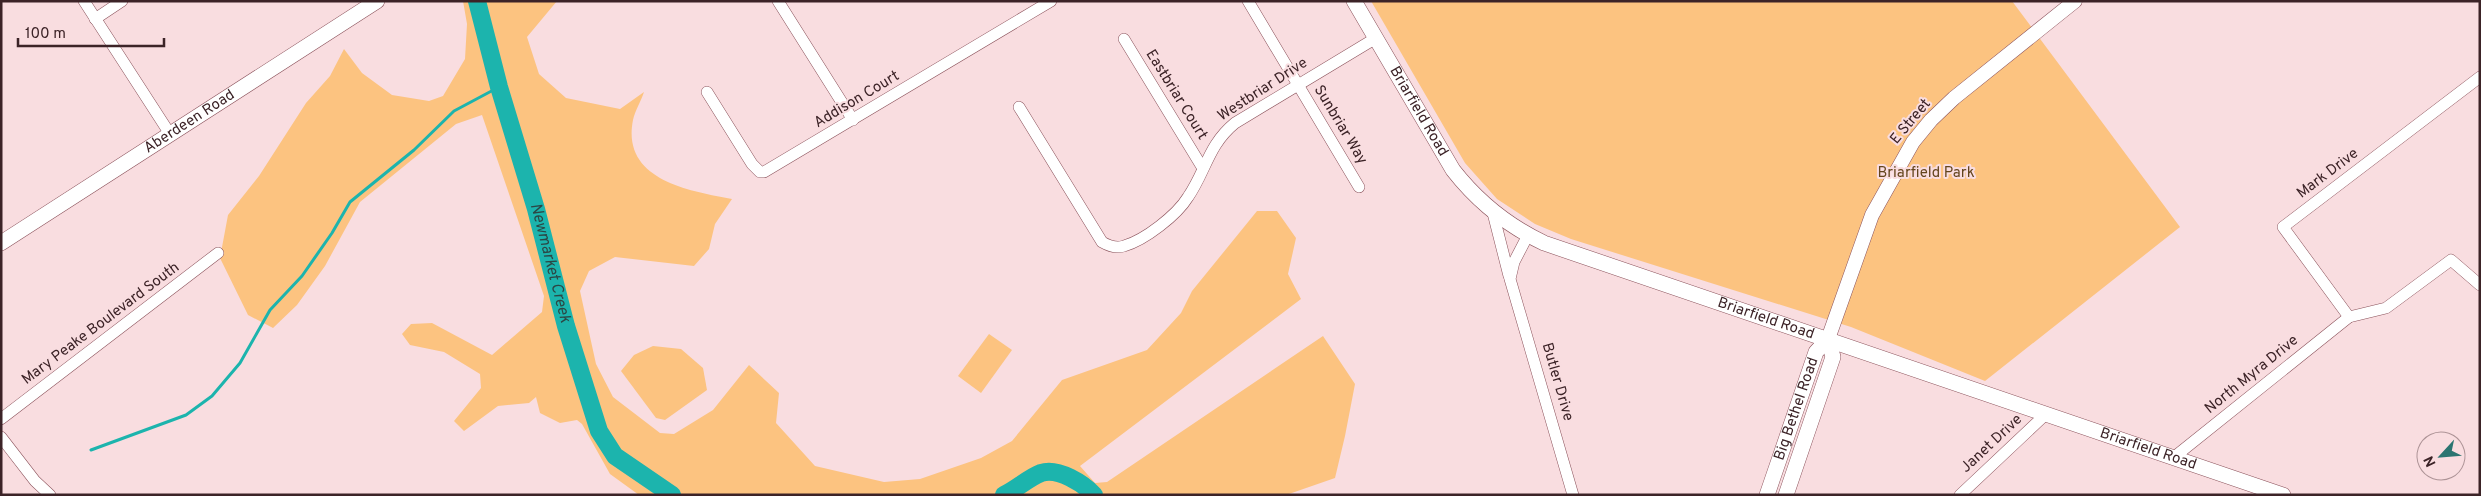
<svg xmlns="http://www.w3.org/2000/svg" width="2481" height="496" viewBox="0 0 2481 496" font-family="Overpass,sans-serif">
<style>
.green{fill:#fcc380}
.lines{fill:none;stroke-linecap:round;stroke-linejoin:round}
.stream{stroke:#1cb4ad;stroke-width:3}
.river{stroke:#1cb4ad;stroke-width:18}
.minor-casing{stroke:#8b525b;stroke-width:12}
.tertiary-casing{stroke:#8b525b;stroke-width:15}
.secondary-casing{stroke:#8b525b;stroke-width:16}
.minor{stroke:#fff;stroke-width:11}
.tertiary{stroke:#fff;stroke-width:14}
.secondary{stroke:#fff;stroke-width:15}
.labels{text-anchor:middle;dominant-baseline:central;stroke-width:4;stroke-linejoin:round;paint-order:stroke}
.street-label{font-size:15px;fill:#3c2327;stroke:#f9dde0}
.park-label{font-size:15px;fill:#64451d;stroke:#f9dde0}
.water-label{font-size:16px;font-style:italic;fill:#2b4745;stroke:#f9dde0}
</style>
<rect width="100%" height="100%" fill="#f9dde0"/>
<g class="green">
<path d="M463,1H557L527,37L539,74L566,98L620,109L644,92C641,101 635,111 633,120C621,180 689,191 732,199L715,224L709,249L694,266L615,257L589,271L580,291L596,364L613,397L660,433L674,434L713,410L749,365L779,393L776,423L815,466L884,482L920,479L981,458L1012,441L1062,380L1147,350L1181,313L1192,291L1257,211H1277L1296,238L1288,274L1301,299L1080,466L1095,483L1107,482L1323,336L1355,384L1345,436L1335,478L1286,495H639L610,474L582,424L577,420L560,423L540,413L536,397L529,403L498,406L464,431L454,421L481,388L480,374L444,352L410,345L402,334L411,324L432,323L492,355L542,312L544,296L482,115L456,124L360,202L325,266L297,305L273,328L248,315L220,258L228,215L259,176L306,103L330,76L344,49L362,73L392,95L429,101L443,96L465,59L467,24Z"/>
<polygon points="1371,1 2012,1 2180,227 1985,381 1851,327 1571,239 1535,224 1497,199 1465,163"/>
<polygon points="989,334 1012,350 981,393 958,376"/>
<polygon points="653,346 681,349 703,368 707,390 665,420 656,418 621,371 634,355"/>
</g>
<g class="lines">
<polyline class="stream" points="91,450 186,415 212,396 240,363 270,310 302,276 332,233 350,202 414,150 454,111 499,87"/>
<g class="river">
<path id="s1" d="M477,1L499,87L536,209L566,326L599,431L615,456L672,495"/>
<path d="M1004,495C1017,489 1028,478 1041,473C1058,467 1084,484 1094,495"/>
</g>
<g class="minor-casing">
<g id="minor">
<polyline points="84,1 170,134"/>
<polyline points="778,1 853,120"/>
<polyline points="1248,1 1359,187"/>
<polyline points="95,19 122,1"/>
<polyline points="1124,39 1202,167"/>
<polyline points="707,92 752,164 760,172 764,172 1051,1"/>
<path d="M1019,107L1102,242C1109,246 1116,249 1124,246C1145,240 1177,215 1188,197C1206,171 1208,145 1235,123L1376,38"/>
<polyline points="1493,213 1509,276"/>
<polyline points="1528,235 1514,262 1510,279 1573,495"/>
<polyline points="2349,317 2283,227 2480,77"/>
<polyline points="1,419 218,253"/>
<polyline points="1,437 35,481 50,495"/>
<polyline points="2173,458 2349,317 2386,308 2451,260 2480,285"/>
<polyline points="1960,495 2045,415"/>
</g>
</g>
<g class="tertiary-casing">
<polyline id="tertiary" points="1828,339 1872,215 1913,142 1931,120 1954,98 2075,1"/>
</g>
<g class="secondary-casing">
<g id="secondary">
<path id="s2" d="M1354,1L1453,170C1478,202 1506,225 1544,243L2283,495"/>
<path id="s3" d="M1,243L377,1"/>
<path id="s4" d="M1767,495L1816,352L1828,339"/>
<polyline points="1786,495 1833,357 1828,339"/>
</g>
</g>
<use href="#minor" class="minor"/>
<use href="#tertiary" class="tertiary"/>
<use href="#secondary" class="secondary"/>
</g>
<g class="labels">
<g class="street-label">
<text transform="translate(1263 90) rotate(-33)">Westbriar Drive</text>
<text transform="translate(1176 95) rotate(58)">Eastbriar Court</text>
<text transform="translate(857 100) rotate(-31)">Addison Court</text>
<text stroke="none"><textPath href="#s2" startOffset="128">Briarfield Road</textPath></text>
<text stroke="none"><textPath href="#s3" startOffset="224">Aberdeen Road</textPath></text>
<text transform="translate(1911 122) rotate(-50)">E Street</text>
<text transform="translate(1340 125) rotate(59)">Sunbriar Way</text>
<text transform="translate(2328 174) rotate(-37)">Mark Drive</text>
<text stroke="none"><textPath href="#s2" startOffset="548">Briarfield Road</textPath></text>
<text transform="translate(101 324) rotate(-37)">Mary Peake Boulevard South</text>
<text transform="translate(2252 375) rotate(-39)">North Myra Drive</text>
<text transform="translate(1557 382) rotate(74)">Butler Drive</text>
<text stroke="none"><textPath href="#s4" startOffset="91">Big Bethel Road</textPath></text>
<text transform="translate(1992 444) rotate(-43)">Janet Drive</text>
<text stroke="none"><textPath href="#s2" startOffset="952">Briarfield Road</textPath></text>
</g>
<g class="park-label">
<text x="1926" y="173">Briarfield Park</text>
</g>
<g class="water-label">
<text stroke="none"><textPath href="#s1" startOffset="272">Newmarket Creek</textPath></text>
</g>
</g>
<rect width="2481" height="496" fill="none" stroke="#3c2327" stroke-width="5"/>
<g transform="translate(2441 456) rotate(244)"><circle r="24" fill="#f9dde0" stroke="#ad9396"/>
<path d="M0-4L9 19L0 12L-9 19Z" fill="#2c7571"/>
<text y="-8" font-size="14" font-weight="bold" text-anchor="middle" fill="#3c2327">N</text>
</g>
<path d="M18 38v8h146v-8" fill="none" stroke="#3c2327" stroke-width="2.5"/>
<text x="25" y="38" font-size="15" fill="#3c2327" stroke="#f9dde0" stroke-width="4" paint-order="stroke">100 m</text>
</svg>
